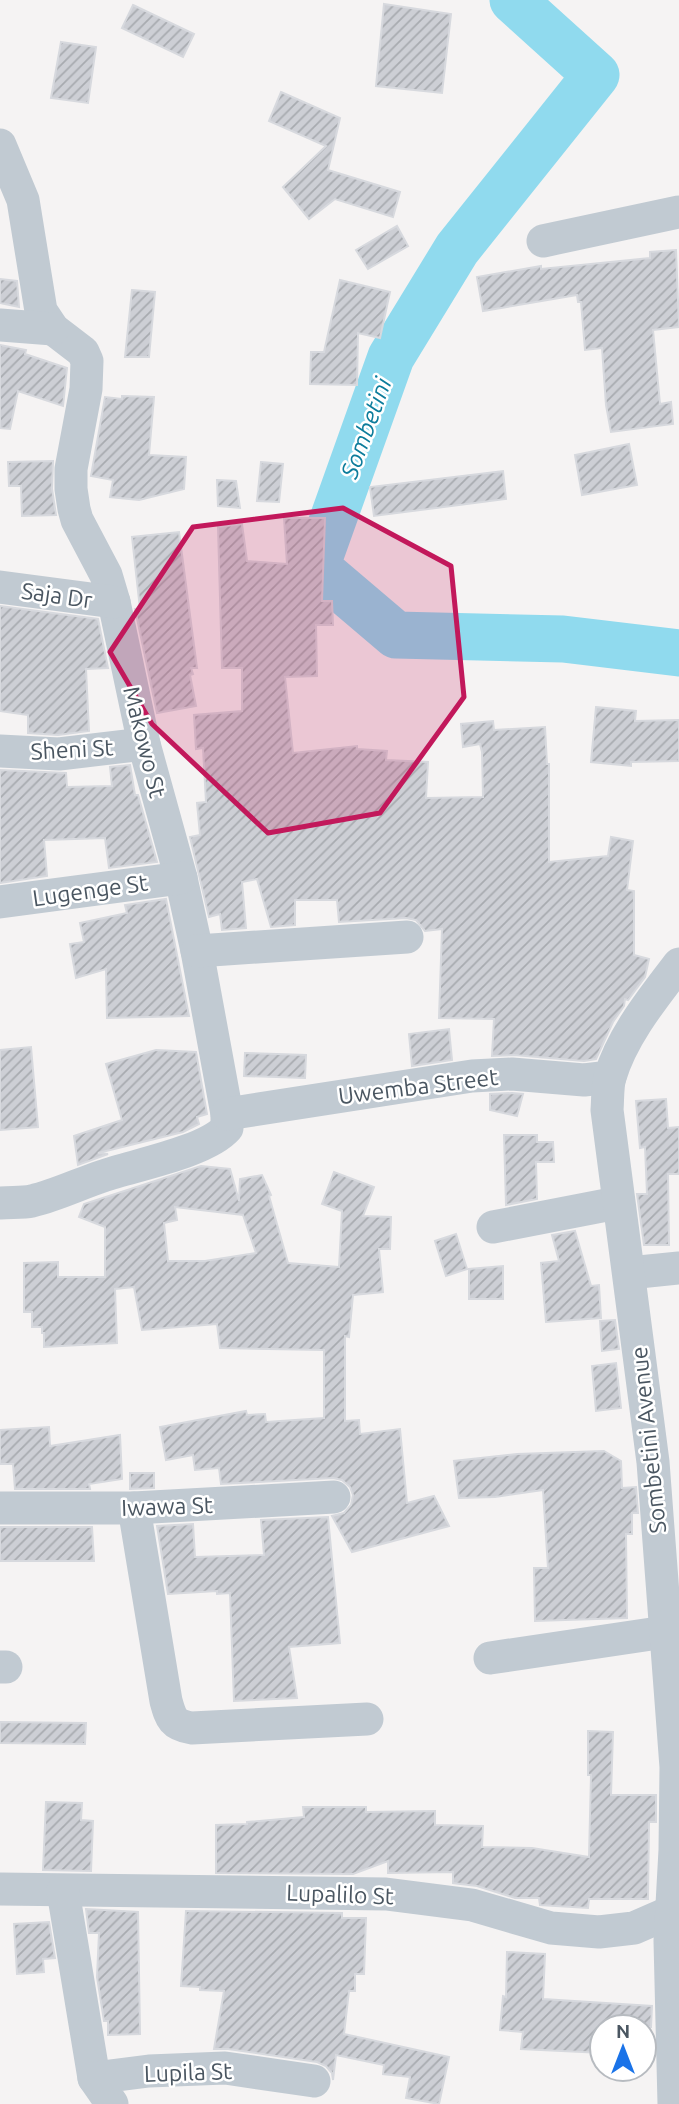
<svg xmlns="http://www.w3.org/2000/svg" width="679" height="2104" viewBox="0 0 679 2104" font-family="Ubuntu,sans-serif">
<style>
.lines{fill:none;stroke-linecap:round;stroke-linejoin:round}
.river{stroke:#90daee;stroke-width:47}
.building{fill:url(#building-hatch);stroke:#d7d9de;stroke-width:2;fill-rule:evenodd}
.street{stroke:#c1cad2;stroke-width:33}
.marked{fill:#c2185b;fill-opacity:0.2;stroke:#c2185b;stroke-width:5;stroke-linejoin:round}
.labels{text-anchor:middle;dominant-baseline:central;stroke-width:5;stroke-linejoin:round;paint-order:stroke}
.street-label{font-size:23px;fill:#4a5661;stroke:#fff}
.water-label{font-size:24px;font-style:italic;fill:#0c7c9b;stroke:#fff}
</style>
<defs>
<pattern id="building-hatch" width="6" height="6" patternUnits="userSpaceOnUse" patternTransform="scale(1.75)"><rect width="6" height="6" fill="#cdcfd5"/><path d="M-1 1l2-2M0 6l6-6M5 7l2-2" fill="none" stroke="#a8abb0"/></pattern>
</defs>
<rect width="100%" height="100%" fill="#f5f3f3"/>
<g class="lines">
<polyline class="river" points="513,0 596,75 457,249 391,357 316,567 396,635 563,639 679,653"/>
</g>
<g class="building">
<polygon points="384,4 451,14 442,93 376,86"/>
<polygon points="133,5 194,34 183,57 122,28"/>
<polygon points="61,42 96,47 88,103 51,98"/>
<polygon points="281,92 340,118 328,170 400,192 393,217 335,199 309,219 283,187 326,146 269,121"/>
<polygon points="397,226 408,246 368,269 356,250"/>
<polygon points="676,250 679,327 653,330 660,404 671,402 673,424 611,432 606,405 602,348 585,350 581,302 578,302 577,295 483,311 477,277 541,266 541,269 650,258 650,252"/>
<polygon points="0,279 17,281 19,307 0,303"/>
<polygon points="340,280 390,292 380,338 358,333 357,385 310,384 311,352 324,352"/>
<polygon points="132,290 155,292 149,357 125,357"/>
<polygon points="0,345 26,350 25,354 67,368 63,406 18,391 10,429 0,428"/>
<polygon points="122,396 154,397 149,455 186,457 184,489 139,500 110,497 113,480 91,476 105,397 122,399"/>
<polygon points="629,444 637,485 582,495 575,455"/>
<polygon points="53,461 52,489 56,515 22,516 21,486 9,486 8,462"/>
<polygon points="261,462 283,464 279,502 257,501"/>
<polygon points="503,471 506,499 374,516 370,487"/>
<polygon points="217,480 236,481 240,508 218,506"/>
<polygon points="284,518 325,518 322,601 332,601 333,625 316,625 317,676 285,677 293,753 357,746 357,749 387,751 386,760 428,762 426,798 483,797 482,752 480,744 463,747 461,724 493,721 494,730 545,727 547,764 549,764 549,862 608,856 611,837 633,841 627,890 634,891 634,955 649,959 645,977 628,1000 625,999 624,1006 613,1022 596,1059 584,1061 514,1055 492,1056 494,1019 439,1018 442,929 425,931 416,920 406,918 339,922 337,900 295,900 295,925 271,927 257,879 242,882 246,928 222,930 220,914 209,917 190,837 200,835 197,803 206,802 203,748 196,749 194,715 242,711 242,668 222,668 218,527 242,524 247,561 287,564"/>
<polygon points="179,532 197,668 191,668 193,674 190,675 196,706 157,713 135,609 140,609 132,537"/>
<polygon points="0,606 98,619 108,668 86,669 89,731 58,735 28,733 28,715 0,711"/>
<polygon points="596,707 636,711 635,721 679,720 679,761 631,762 631,766 591,762"/>
<polygon points="130,765 135,795 138,795 157,862 109,868 105,838 44,840 47,876 0,883 0,770 66,773 67,787 112,786 110,767"/>
<polygon points="166,899 189,1016 107,1018 106,969 76,978 70,944 84,942 80,923 127,913 125,905"/>
<polygon points="449,1029 452,1060 412,1066 409,1034"/>
<polygon points="31,1047 38,1127 0,1130 0,1050"/>
<polygon points="156,1050 196,1052 207,1114 197,1117 199,1124 183,1132 98,1153 108,1154 78,1165 74,1136 122,1120 106,1064"/>
<polygon points="245,1053 306,1055 305,1078 244,1076"/>
<polygon points="512,1093 523,1094 517,1116 490,1110 490,1094"/>
<polygon points="666,1099 668,1128 679,1127 679,1174 668,1174 669,1245 644,1245 637,1194 647,1194 645,1147 640,1148 636,1101"/>
<polygon points="504,1135 537,1135 537,1142 553,1142 554,1162 536,1162 537,1199 506,1205"/>
<path d="M201,1166L230,1169L239,1201L240,1179L262,1175L271,1195L269,1196L288,1263L339,1267L342,1211L322,1204L334,1172L374,1187L363,1216L391,1217L390,1249H379L383,1292L353,1295L349,1337L345,1336V1421L359,1420L360,1434L400,1429L407,1503L434,1496L449,1526L352,1552L332,1516L344,1513L351,1505L353,1495L350,1487L342,1480L333,1478L221,1484L219,1468L195,1470L193,1455L166,1460L160,1427L246,1411L247,1415L265,1414L266,1422L324,1418V1350L220,1348L217,1324L142,1330L134,1287L115,1289L117,1343L44,1347V1333H42V1327H32V1312H24V1263L58,1262V1277H105V1227L79,1217L84,1204ZM175,1207L243,1215L256,1253L205,1261H168L164,1223L177,1220Z"/>
<polygon points="575,1231 591,1286 599,1285 601,1318 546,1322 541,1263 559,1261 552,1235"/>
<polygon points="456,1234 467,1269 446,1276 435,1241"/>
<polygon points="503,1266 503,1299 469,1299 469,1269"/>
<polygon points="615,1320 619,1349 602,1351 600,1321"/>
<polygon points="616,1363 621,1408 596,1411 592,1366"/>
<polygon points="49,1427 50,1446 120,1435 122,1479 89,1484 90,1489 15,1489 13,1464 0,1464 0,1430"/>
<polygon points="604,1451 621,1461 622,1488 636,1487 638,1513 632,1513 632,1534 626,1534 627,1618 535,1621 534,1568 548,1568 543,1490 495,1497 459,1498 454,1461 517,1454"/>
<polygon points="130,1473 154,1473 154,1488 130,1489"/>
<polygon points="328,1517 340,1643 289,1647 297,1698 234,1701 230,1593 217,1594 217,1591 168,1594 157,1526 193,1524 195,1557 264,1555 261,1520"/>
<polygon points="0,1527 92,1527 94,1561 0,1561"/>
<polygon points="0,1722 86,1723 85,1744 0,1743"/>
<polygon points="588,1731 613,1732 611,1795 656,1795 656,1822 649,1822 648,1899 589,1899 588,1908 540,1905 539,1898 515,1898 477,1886 453,1883 453,1872 388,1873 388,1861 353,1874 216,1873 216,1825 247,1824 247,1822 304,1817 303,1807 366,1807 366,1812 435,1811 435,1825 483,1826 482,1847 532,1848 589,1857 591,1775 588,1775"/>
<polygon points="46,1802 82,1803 81,1820 93,1821 91,1871 43,1870"/>
<polygon points="86,1909 138,1912 140,2034 108,2035 108,2021 104,2021 97,1977 99,1933 89,1933"/>
<polygon points="186,1911 342,1913 342,1918 366,1918 364,1974 355,1974 355,1991 349,1991 344,2034 449,2057 439,2104 406,2098 410,2077 383,2074 384,2065 336,2055 333,2080 332,2073 326,2066 317,2062 228,2049 214,2049 224,1991 200,1990 200,1987 181,1986"/>
<polygon points="49,1922 55,1958 43,1959 44,1972 17,1974 14,1924"/>
<polygon points="507,1952 545,1954 543,1999 652,2006 651,2027 602,2027 602,2053 521,2049 523,2032 500,2030 503,1996 506,1997"/>
</g>
<g class="lines">
<g class="street">
<path d="M0,145L23,200L41,311L53,329L83,352L87,361L86,389L71,469V489L74,509L77,520L106,575L114,602L144,744L181,878L197,951L227,1114V1128C206,1152 135,1165 103,1176C79,1184 57,1195 32,1201C22,1203 11,1202 0,1203"/>
<polyline points="543,241 679,212"/>
<polyline points="0,325 53,329"/>
<polyline points="0,587 114,602"/>
<polyline points="0,751 59,754 144,744"/>
<polyline points="0,902 181,878"/>
<polyline points="197,951 407,937"/>
<polyline points="227,1114 472,1076 512,1074 584,1080 610,1077"/>
<polyline points="493,1227 617,1203"/>
<polyline points="629,1273 679,1268"/>
<polyline points="0,1508 134,1508 334,1497"/>
<path d="M134,1508L166,1701C171,1719 173,1725 192,1728L367,1719"/>
<polyline points="490,1658 665,1632"/>
<polyline points="0,1667 6,1667"/>
<polyline points="0,1889 386,1894 472,1905 551,1928 599,1932 634,1928 673,1911"/>
<polyline points="63,1891 94,2078"/>
<polyline points="112,2104 94,2078 149,2071 225,2068 314,2081"/>
<path d="M674,2104L670,1941L675,1850L676,1767L653,1462L607,1110C608,1099 607,1087 610,1077C622,1036 653,998 679,964"/>
</g>
</g>
<path class="marked" d="M343,508L451,566L464,697L380,813L268,833L152,724L110,652L193,527Z"/>
<g class="labels">
<g class="street-label">
<text transform="translate(57 595) rotate(8)">Saja Dr</text>
<text transform="translate(145 742) rotate(76)">Makowo St</text>
<text transform="translate(72 749) rotate(-3)">Sheni St</text>
<text transform="translate(90 890) rotate(-8)">Lugenge St</text>
<text transform="translate(418 1086) rotate(-7)">Uwemba Street</text>
<text transform="translate(648 1440) rotate(-96)">Sombetini Avenue</text>
<text transform="translate(167 1506) rotate(-2)">Iwawa St</text>
<text transform="translate(340 1894) rotate(2)">Lupalilo St</text>
<text transform="translate(188 2072) rotate(-2)">Lupila St</text>
</g>
<g class="water-label">
<text transform="translate(366 428) rotate(-70)">Sombetini</text>
</g>
</g>
<g transform="translate(623 2048)"><circle r="33" fill="#ffffff" stroke="#b7bbc0" stroke-width="2"/>
<path d="M0-5L12 26L0 18L-12 26Z" fill="#1a73e8"/>
<text y="-10" font-size="19" font-weight="bold" text-anchor="middle" fill="#4a5661">N</text>
</g>
</svg>
